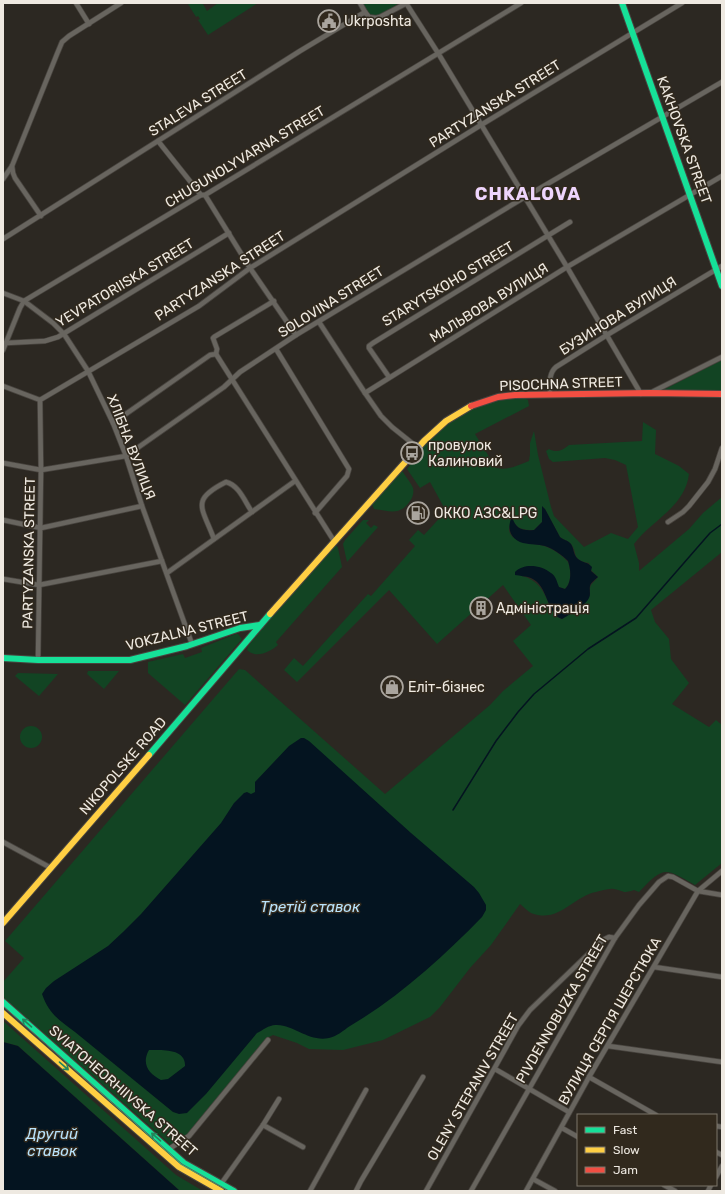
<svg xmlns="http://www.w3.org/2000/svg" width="725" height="1194" viewBox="0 0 725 1194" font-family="Rubik,sans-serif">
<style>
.green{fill:#124423;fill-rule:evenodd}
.water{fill:#041420;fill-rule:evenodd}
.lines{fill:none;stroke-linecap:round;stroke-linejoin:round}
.stream{stroke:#041420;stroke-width:1.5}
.street-casing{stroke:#48443f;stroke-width:6}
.fast-casing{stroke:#48443f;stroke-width:8}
.slow-casing{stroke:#48443f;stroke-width:8}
.jam-casing{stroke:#48443f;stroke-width:8}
.street{stroke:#68655f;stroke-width:4.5}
.fast{stroke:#16e098;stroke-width:6}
.slow{stroke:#ffcf43;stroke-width:6}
.jam{stroke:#f24e42;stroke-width:6}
.tram{stroke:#615e59;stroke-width:1}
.oneway{stroke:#24845a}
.labels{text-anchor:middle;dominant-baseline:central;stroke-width:3;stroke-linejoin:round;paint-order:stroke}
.poi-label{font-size:14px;fill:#eee9e1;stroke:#31291d;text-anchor:start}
.street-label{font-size:14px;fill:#eee9e1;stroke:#31291d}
.water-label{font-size:15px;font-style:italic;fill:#b9e3fc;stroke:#31291d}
.district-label{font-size:18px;font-weight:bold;letter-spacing:1px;fill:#eed5fd;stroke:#31291d}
</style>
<rect width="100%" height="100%" fill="#2c2822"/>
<g class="green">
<polygon points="190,3 204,3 203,4 207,11 218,3 244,3 245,4 247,3 258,3 208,35 198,20 200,19 198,16 196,17 188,4"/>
<path d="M362,3H399C391,8 380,18 370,15Z"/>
<polygon points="722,360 722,390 661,391"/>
<path d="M523,397L528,400L529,406L475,434L496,468C507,471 519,465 529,461L530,454V443L534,431L538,455L551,507L554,516L584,547L611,533L628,539L638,527L626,465L615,460L605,458L553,462L549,459L546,451L549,449C556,453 562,451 569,445L642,441L643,422L656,430L655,454L679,466L689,474C685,507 652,520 634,544L639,563V571L689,529L703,513L722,497V552L651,610L655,622L669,639L671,659L689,683L672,704L709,727L716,720L722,725V863L695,885C664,867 664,866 639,892L634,890C622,894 625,891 614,889C609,888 601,891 596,892C574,896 560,922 534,914C529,913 524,907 520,904L491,945L470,968L440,1007L430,1017L383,1040L343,1050L309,1049L297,1043L273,1035L267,1038L188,1135L171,1145L3,997V982L24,958L5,941L239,669L245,670L385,794L490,705L503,691L533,666L513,641L531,625L503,585L437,644L389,590L297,682L284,670L294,658L303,666L368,594L371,596L415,546L409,540L418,530L424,535L446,511L430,482L420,488L407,469L414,460L415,456C433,436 455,414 481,405C495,401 509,399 523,397ZM542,507L545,509L560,537C563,540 568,540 571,544C578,553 571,560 589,563L591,570L598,577C592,585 589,583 590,595L580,607L562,619C545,614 551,583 522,576L529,566L542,568L559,587L565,589C572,582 571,570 568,562C562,555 553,549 544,546C535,543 511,544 509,530C509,527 511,521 512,518C516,529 522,530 534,530L542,522Z"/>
<path d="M400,472H403C406,477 411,483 413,488C414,492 413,497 410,501C400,516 390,511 374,509L372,504Z"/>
<polygon points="363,520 369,520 366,523 371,528 374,525 378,527 347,562 343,544 345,540"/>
<path d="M335,546H337L338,548L342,567L276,642L278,645C270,652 256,659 247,650L248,646L268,621Z"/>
<polygon points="236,634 238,634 242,639 185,705 148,673 148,662 183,654 185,658 202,652 201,648"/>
<polygon points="88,671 119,671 104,689 87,674"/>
<polygon points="18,673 58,674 39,696 15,676"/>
<circle cx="31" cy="737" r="11"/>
<polygon points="3,1021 176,1175 203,1191 180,1191 18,1046 3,1042"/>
</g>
<g class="water">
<path d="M542,506L545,509L560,537C563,540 568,540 571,544C574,548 573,555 578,559C583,563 588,562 592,567L591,571L598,577C595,580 591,582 590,586C589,590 591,594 589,598C586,605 569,615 562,619C546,614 549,586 531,578C526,576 520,576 515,575V572C524,563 541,565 551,573C556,576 557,582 559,587L565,589C572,582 571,570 568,561C562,555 554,549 545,546C538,544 531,545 523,543C511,540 506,528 512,517C516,529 522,531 534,530L542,522Z"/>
<path d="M301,738H304L309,741L411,833L474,887L479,893L486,905V910L482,917C442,958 399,997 350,1026C344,1030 336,1037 329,1038C309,1042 296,1026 277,1025C270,1024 263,1030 257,1033L206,1094L187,1113L179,1114L173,1112L75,1032C59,1020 49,1014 42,994L46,988L54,981L108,946L123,932L141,914L221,823L234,803L244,793L247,792L251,794L255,792V782L289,746ZM149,1050C161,1050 186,1048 185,1066L168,1079L161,1080C149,1074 141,1064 149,1050Z"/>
<polygon points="3,1042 18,1046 180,1191 3,1191"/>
</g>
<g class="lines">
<polyline class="stream" points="453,810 496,741 518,712 534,694 588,649 636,618 710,533 722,524"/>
<g class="street-casing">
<g id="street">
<polyline points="76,3 89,24"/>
<polyline points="360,3 365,12"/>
<polyline points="406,3 438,53 567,267 641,394"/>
<polyline points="158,141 201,195"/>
<polyline points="12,166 13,173 15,178 41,216"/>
<polyline points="3,179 12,166 57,54 62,42 69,36 121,3"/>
<polyline points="205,195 250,268 296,335"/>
<polyline points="3,239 300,51 365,12 369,17 376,18 380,17 407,3"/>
<polyline points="3,293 24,301 53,323 64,334 88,371 113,423 126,456 142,506 192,644"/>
<polyline points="319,322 365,393"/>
<polyline points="6,343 45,341 58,337 229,233"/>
<polyline points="276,349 349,469 347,476 315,513"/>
<polyline points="3,350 20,308 24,301 201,195 205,195 521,3"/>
<polyline points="216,354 334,541"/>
<polyline points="389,377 369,348 369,346 373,343 570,222"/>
<polyline points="3,386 40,400"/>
<polyline points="652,392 722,357"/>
<path d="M550,394C550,385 548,374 556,367L607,335L722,266"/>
<polyline points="113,423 210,355 216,354 217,349 213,338 214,337 274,301"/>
<polyline points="417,447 392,427 381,416 365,393 567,267 722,176"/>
<polyline points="3,463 41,470 126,456 224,387 240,372 296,335 525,197 722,82"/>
<polyline points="3,520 41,528 142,506"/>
<polyline points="668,522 683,512 689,506 708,482 715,469 722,448"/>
<path d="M214,539C202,507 190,500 226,482C239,485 245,502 252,512"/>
<polyline points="167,573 295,481"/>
<polyline points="3,579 39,585 162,561"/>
<polyline points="38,660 41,470 40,400 199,306 250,268 481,125 682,3"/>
<polyline points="3,842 51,868"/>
<polyline points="654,967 722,977"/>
<polyline points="608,1046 722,1062"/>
<polyline points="495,1069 569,1112"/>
<polyline points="589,1077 656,1115"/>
<polyline points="263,1125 303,1147"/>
<polyline points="716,1126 722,1127"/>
<polyline points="562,1128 578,1137"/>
<polyline points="169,1149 189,1136 268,1040"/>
<polyline points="716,1152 722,1155"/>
<polyline points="716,1177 722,1166"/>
<polyline points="533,1179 555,1191"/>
<polyline points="221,1184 263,1125 279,1099"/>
<polyline points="664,1185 675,1191"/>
<polyline points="310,1191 366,1090"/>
<polyline points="356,1191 361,1181 423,1077"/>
<polyline points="426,1191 518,1026 530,1010 603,940 609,937 615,938"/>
<polyline points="471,1191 615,938 639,905 659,882 668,876 673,877 698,891 722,895"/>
<polyline points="526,1191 589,1077 698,891 722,871"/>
<polyline points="708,1191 711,1185"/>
</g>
</g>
<g class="fast-casing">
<g id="fast">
<polyline points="622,3 722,286"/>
<polyline points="3,658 38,660 130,660 187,646 240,628 260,625"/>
<polyline points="149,755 270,614"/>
<polyline points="3,1002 184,1163 234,1191"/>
</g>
</g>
<g class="slow-casing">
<g id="slow">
<polyline points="270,614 424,441 446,421 471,406"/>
<polyline points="3,923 149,755"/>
<polyline points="3,1013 179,1167 221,1191"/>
</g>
</g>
<g class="jam-casing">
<polyline id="jam" points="471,406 498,397 515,395 650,393 722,394"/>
</g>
<use href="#street" class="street"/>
<use href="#fast" class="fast"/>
<use href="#slow" class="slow"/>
<use href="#jam" class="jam"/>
<polyline class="tram" points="3,1006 182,1164 229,1191"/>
</g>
<defs><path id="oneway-shaft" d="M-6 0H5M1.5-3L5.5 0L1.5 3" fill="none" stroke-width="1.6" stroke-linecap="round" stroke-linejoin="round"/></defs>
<g class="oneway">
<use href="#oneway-shaft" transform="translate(27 1023) rotate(-139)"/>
<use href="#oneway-shaft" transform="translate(64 1066) rotate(41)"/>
<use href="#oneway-shaft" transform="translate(156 1137) rotate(-139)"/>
</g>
<defs>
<g id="civic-ring" transform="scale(1.15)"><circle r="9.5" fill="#31291d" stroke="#aaa59e" stroke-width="1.5"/><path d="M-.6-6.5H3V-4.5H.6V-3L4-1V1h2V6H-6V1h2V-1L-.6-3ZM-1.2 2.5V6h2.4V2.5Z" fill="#aaa59e"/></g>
<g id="bus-ring" transform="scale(1.15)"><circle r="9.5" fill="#31291d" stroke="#aaa59e" stroke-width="1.5"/><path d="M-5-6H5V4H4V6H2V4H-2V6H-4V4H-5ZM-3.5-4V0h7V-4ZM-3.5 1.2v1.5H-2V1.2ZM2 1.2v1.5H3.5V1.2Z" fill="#aaa59e"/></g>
<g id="fuel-ring" transform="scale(1.15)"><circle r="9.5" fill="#31291d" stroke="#aaa59e" stroke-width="1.5"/><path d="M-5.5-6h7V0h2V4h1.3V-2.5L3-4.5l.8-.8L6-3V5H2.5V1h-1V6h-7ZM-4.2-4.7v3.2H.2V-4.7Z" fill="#aaa59e"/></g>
<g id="building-ring" transform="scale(1.15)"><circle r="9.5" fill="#31291d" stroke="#aaa59e" stroke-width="1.5"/><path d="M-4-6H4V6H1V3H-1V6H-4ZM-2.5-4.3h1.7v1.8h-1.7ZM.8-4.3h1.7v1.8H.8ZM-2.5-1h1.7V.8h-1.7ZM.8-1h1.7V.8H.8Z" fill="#aaa59e"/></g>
<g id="shop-ring" transform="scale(1.15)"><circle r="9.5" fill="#31291d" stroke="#aaa59e" stroke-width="1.5"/><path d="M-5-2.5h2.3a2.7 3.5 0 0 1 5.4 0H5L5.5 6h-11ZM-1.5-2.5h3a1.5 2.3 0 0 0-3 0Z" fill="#aaa59e"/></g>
</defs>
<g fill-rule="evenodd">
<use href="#civic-ring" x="329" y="21"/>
<use href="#bus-ring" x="412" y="453"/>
<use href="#fuel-ring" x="418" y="513"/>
<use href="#building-ring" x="481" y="608"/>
<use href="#shop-ring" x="392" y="687"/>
</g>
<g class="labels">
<g class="poi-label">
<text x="344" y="21">Ukrposhta</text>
<text x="428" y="445">провулок<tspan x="428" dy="16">Калиновий</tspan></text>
<text x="434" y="513">ОККО АЗС&amp;LPG</text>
<text x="496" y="608">Адміністрація</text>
<text x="408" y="687">Еліт-бізнес</text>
</g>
<g class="street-label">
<text transform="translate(198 103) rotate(-32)">STALEVA STREET</text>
<text transform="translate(495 104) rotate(-32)">PARTYZANSKA STREET</text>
<text transform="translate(684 140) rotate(70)">KAKHOVSKA STREET</text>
<text transform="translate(245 157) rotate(-31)">CHUGUNOLYVARNA STREET</text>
<text transform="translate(220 276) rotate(-33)">PARTYZANSKA STREET</text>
<text transform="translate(125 283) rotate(-31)">YEVPATORIISKA STREET</text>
<text transform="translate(448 284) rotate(-31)">STARYTSKOHO STREET</text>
<text transform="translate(331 302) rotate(-32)">SOLOVINA STREET</text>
<text transform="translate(489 303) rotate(-32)">МАЛЬВОВА ВУЛИЦЯ</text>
<text transform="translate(618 316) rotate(-32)">БУЗИНОВА ВУЛИЦЯ</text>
<text transform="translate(561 384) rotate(-2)">PISOCHNA STREET</text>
<text transform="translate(131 447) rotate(69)">ХЛІБНА ВУЛИЦЯ</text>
<text transform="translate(29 553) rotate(-89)">PARTYZANSKA STREET</text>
<text transform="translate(187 631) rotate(-14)">VOKZALNA STREET</text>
<text transform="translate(123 766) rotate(-49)">NIKOPOLSKE ROAD</text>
<text transform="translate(562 1009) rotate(-60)">PIVDENNOBUZKA STREET</text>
<text transform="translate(610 1021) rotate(-60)">ВУЛИЦЯ СЕРГІЯ ШЕРСТЮКА</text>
<text transform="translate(473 1087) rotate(-60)">OLENY STEPANIV STREET</text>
<text transform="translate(123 1091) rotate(41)">SVIATOHEORHIIVSKA STREET</text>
</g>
<g class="water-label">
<text x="310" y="907">Третій ставок</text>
<text x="52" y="1134">Другий<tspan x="52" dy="17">ставок</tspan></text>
</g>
<g class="district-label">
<text x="528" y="194">CHKALOVA</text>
</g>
</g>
<rect width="725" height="1194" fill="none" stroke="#eee9e1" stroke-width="8"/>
<rect x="577" y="1114" width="140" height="72" fill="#31291d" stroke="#7d766b"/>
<rect x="585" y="1127" width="20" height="6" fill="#16e098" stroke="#7d766b"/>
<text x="613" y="1134" font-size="12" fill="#eee9e1">Fast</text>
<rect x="585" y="1147" width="20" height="6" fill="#ffcf43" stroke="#7d766b"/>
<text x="613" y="1154" font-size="12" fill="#eee9e1">Slow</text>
<rect x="585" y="1167" width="20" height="6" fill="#f24e42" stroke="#7d766b"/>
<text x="613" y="1174" font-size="12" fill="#eee9e1">Jam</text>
</svg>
